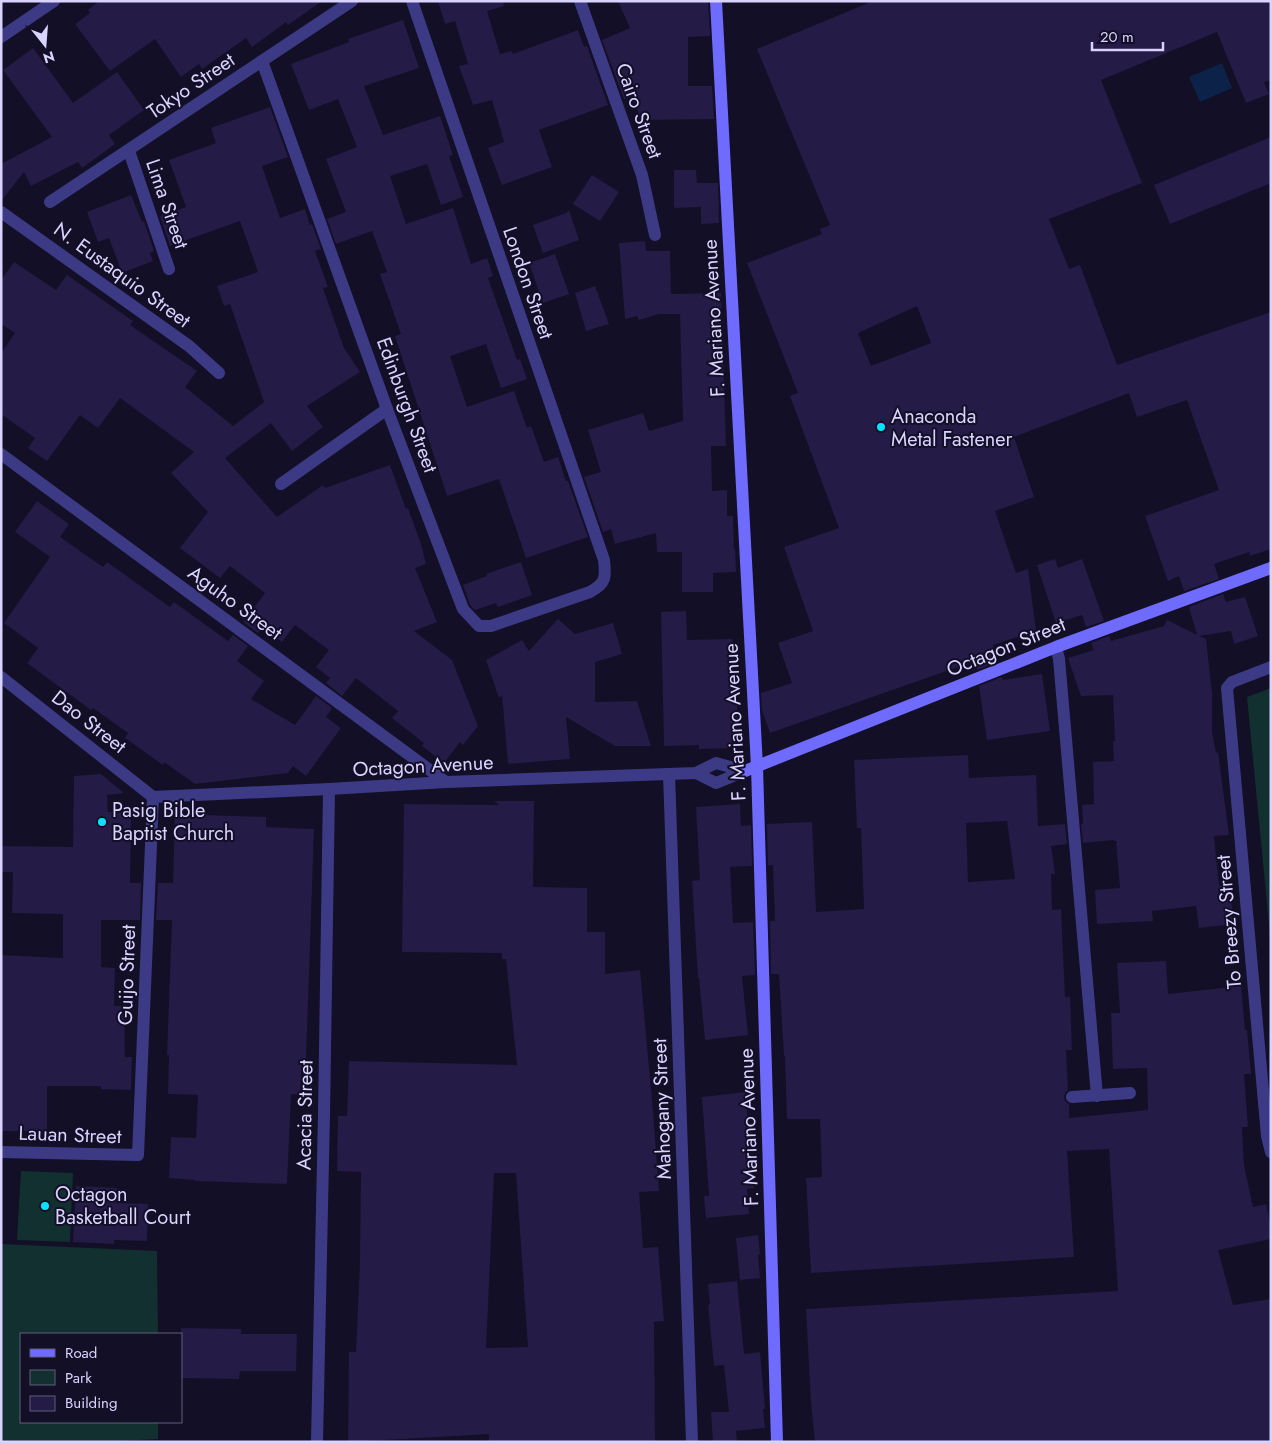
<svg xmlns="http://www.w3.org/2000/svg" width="1272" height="1443" viewBox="0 0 1272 1443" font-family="Jost,sans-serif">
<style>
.green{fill:#12302f}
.water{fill:#0c2248}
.building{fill:#241b47;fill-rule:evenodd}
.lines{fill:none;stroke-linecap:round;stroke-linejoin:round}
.street{stroke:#3d3a85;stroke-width:12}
.secondary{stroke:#6f6bff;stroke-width:12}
.poi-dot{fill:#00e5ff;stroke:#130f26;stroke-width:2}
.labels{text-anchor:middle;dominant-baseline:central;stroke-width:4;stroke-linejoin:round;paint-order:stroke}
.street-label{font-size:20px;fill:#d9d4ff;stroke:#130f26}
.poi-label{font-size:20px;fill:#d9d4ff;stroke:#130f26;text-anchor:start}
</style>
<rect width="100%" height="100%" fill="#130f26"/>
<g class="green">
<polygon points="1271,688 1271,945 1247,697"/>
<polygon points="21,1171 73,1173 70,1242 17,1240"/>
<polygon points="1,1244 157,1251 158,1334 21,1334 21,1422 158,1422 158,1439 99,1442 1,1442"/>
</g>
<polygon class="water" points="1222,63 1232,88 1200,102 1189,77"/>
<g class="building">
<polygon points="99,1 322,1 288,25 286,22 252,47 246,38 202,69 199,64 181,77 155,39 110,71 75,24 90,13 88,10"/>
<polygon points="438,1 503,1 504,6 487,11 500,54 512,51 513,54 578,30 584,47 587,46 608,105 539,130 552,167 502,185 488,148 504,142 492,100 473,105 459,66 468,64 455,21 445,24"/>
<polygon points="618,1 708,1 710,36 688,37 688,86 712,86 714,119 641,120 633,96 624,99 602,40 630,28"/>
<path d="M873,1H1271V80L1264,82L1269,94L1246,103L1217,32L1101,80L1142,183L1049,219L1069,269L1080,265L1117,365L1271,312V549L1250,556L1249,552L1214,564L1219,579L1184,591L1179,576L1168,581L1145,516L1219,490L1187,400L1137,417L1129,393L1014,437L1034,497L995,511L1016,573L1028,569L1036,631L993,645L998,662L977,670L975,661L770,733L762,710L761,693L792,683L778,643L813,631L784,547L839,528L790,396L798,393L747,263L822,234L820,229L830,225L757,49ZM917,306L931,343L871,366L858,333Z"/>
<polygon points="403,20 419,68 364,86 383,135 440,116 453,155 449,156 463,197 441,205 427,164 390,176 406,224 453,208 471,264 487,258 493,276 488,278 517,360 520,359 527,379 501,388 486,344 450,356 467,407 514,391 527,428 531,426 544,462 558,457 566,481 568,481 588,537 526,558 499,479 447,496 395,336 401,334 380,274 387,272 372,231 336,244 327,219 346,212 326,159 357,147 338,99 309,110 291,64 349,42 348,39"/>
<polygon points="33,48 73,103 117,72 144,110 109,135 115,144 82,168 78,162 31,186 24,172 1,201 1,164 52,137 3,70"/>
<polygon points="270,107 288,157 262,166 280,218 305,209 310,225 312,224 321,249 315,251 328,287 323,288 344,348 360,372 307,406 323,427 292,451 271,423 225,458 277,517 323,485 325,488 390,465 406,509 408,508 421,544 426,564 415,568 437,622 414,631 452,660 478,726 463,745 460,742 444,763 422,746 424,743 392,718 398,711 356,678 342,696 326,683 330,678 316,667 329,650 295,625 282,642 262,627 258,633 243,622 265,593 230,566 220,578 180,548 208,512 171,473 194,452 120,398 98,428 80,415 47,461 28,448 35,438 1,414 1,353 15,333 1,324 1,280 14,262 56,290 67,275 133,321 130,325 197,371 185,387 233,426 264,402 230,304 224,306 217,286 258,272 240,221 170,246 160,216 186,207 169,160 216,143 211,128"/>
<polygon points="1271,137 1271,183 1170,224 1154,185"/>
<polygon points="674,170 696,170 697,183 718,183 719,223 701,224 701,207 674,208"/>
<polygon points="592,175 619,192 600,221 573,204"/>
<polygon points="131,195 142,222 144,221 154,251 150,253 153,261 122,273 109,238 98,242 87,212"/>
<polygon points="569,210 579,240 543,253 533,225 566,213"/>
<polygon points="645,241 646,251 670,251 671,294 721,293 726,446 711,446 712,491 727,490 727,516 733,516 734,549 735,549 736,572 713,573 713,592 682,592 682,552 657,552 656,533 615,544 611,529 603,532 584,477 601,472 588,430 643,413 649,431 683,421 680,314 659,314 639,320 637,316 625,319 619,243"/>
<polygon points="555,254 569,294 543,303 529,263"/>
<polygon points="595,286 609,324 586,331 575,293"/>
<polygon points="37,501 69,524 60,537 103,567 107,562 170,607 174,602 228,641 233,635 248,646 237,661 264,681 251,699 295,725 316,696 332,708 326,717 341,728 306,776 293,766 288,773 195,784 164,762 163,765 125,738 128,733 93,708 91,710 27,663 38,648 4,623 50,557 15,532"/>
<polygon points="1055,559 1058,568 1082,559 1104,621 1086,627 1082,615 1056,623 1037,565"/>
<polygon points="521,562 532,595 498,607 496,603 475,610 470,605 463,585 487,576 486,574"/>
<polygon points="1223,594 1226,602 1245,597 1258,636 1234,644 1231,631 1199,636 1206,639 1212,693 1212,731 1216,753 1218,752 1229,835 1214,836 1219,886 1229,884 1234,924 1199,928 1196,906 1152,911 1153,921 1097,924 1095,890 1120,888 1116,841 1114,841 1114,840 1083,843 1081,824 1083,824 1082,805 1094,804 1093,762 1114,761 1113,741 1115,741 1113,695 1081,696 1068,658 1094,650 1091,643 1109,636 1111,641 1164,626 1167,620 1197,635 1189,607"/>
<polygon points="686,611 687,640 732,639 733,665 737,665 737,748 699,749 699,745 664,746 661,612"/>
<polygon points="558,619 575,634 613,623 622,654 595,662 595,702 637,701 651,746 615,746 566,717 570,759 508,764 502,695 499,698 486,660 522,640 529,651"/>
<polygon points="1042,674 1050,731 987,740 979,686 1002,677 1003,680"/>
<path d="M968,755L969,778L1036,775L1038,826L1065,824L1067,844L1051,846L1055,874H1051L1052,910L1061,909L1065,997H1070L1072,1050H1066L1068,1090L1065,1093L1064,1097L1065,1101L1069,1104V1118L1148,1110L1147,1068L1113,1069L1111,1013H1120L1117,963L1166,961L1168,994L1241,986L1245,1030H1247L1251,1074H1244L1248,1127H1242L1244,1165L1253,1207L1266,1204L1271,1227V1239L1218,1250L1233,1305L1271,1299V1442H815L811,1402L806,1309L1118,1291L1109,1149L1067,1151L1074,1257L811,1273L806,1178L822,1177L820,1119H787L785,1056H784L779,974H771L770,921H775L773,865H768L767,824L812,822L816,912L864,909L861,828H857L854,760ZM1007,821L1015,879L968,882L966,823Z"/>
<polygon points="101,774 124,793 107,795 108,812 131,813 130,883 141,883 140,920 101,920 101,967 115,968 114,1006 124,1006 125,1057 132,1057 131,1090 101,1089 101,1086 49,1086 47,1087 47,1131 1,1131 1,955 63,958 63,914 12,913 13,872 1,872 1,846 73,847 74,776"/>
<path d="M494,801H534L533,887L587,888V932H605V974L640,970L653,1111L659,1191L639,1192L643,1248L658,1247L664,1321L654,1322L655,1442H489V1434L348,1442L349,1352H356L360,1261L361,1172L337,1171L338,1116H347L349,1061L517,1065L506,959H502V953L402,952L404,804L499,805ZM494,1173H516L528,1347L486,1348Z"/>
<polygon points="740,804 741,826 751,825 752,866 730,867 733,923 753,922 755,975 742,976 748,1035 705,1040 699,978 698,978 692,881 700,880 696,807"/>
<polygon points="175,814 266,817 266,827 314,829 306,1059 302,1059 300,1094 291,1094 287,1184 195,1181 195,1180 169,1178 171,1137 196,1138 198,1095 168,1094 169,1055 167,1055 172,920 156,920 158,883 173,883"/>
<polygon points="745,1092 754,1188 747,1189 749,1214 706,1218 704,1196 709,1196 702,1097"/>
<polygon points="76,1186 117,1188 116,1203 148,1204 147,1241 114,1240 114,1244 73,1242"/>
<polygon points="758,1235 760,1254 758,1255 760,1278 740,1280 736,1238"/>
<polygon points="737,1281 744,1354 760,1352 765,1409 763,1409 765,1428 736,1431 737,1442 713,1442 711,1412 729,1412 724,1365 714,1366 708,1305 710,1304 708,1284"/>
<polygon points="181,1328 241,1329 241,1334 297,1334 296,1371 240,1371 239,1379 181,1378"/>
</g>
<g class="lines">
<g class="street">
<polyline points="580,1 642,175 655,235"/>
<polyline points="1,37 54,1"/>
<path d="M262,61L387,409L463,609L479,626H491L590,592C606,583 606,578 604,560L412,1"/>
<polyline points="129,151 169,269"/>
<polyline points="50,202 352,1"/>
<polyline points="1,212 189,346 219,373"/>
<polyline points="1,454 446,782"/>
<polyline points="281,484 387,409"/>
<polyline points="1056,647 1059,659 1097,1096"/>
<polyline points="1271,667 1232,682 1227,688 1267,1136 1271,1152"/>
<polyline points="1,677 153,797"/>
<polyline points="696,773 716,783 745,771"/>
<polyline points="669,774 692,1442"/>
<polyline points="153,797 329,789 446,782 696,773 716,763 745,771"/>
<polyline points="1072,1097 1130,1093"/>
<polyline points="1,1152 138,1155 153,797"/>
<polyline points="317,1442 324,1114 329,789"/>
</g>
<g class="secondary">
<polyline points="716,1 757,767 777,1442"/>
<polyline points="745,771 1056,647 1271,568"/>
</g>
</g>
<g class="poi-dot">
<circle cx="881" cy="427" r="5"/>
<circle cx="102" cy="822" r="5"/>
<circle cx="45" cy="1206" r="5"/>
</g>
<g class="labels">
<g class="street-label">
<text transform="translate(191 86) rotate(-34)">Tokyo Street</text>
<text transform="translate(639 111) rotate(70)">Cairo Street</text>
<text transform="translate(167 204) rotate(71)">Lima Street</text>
<text transform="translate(122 275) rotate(36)">N. Eustaquio Street</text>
<text transform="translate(528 283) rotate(71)">London Street</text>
<text transform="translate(714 318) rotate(-93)">F. Mariano Avenue</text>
<text transform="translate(407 405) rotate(70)">Edinburgh Street</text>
<text transform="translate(235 603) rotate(36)">Aguho Street</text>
<text transform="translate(1006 647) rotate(-22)">Octagon Street</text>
<text transform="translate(89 722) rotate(38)">Dao Street</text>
<text transform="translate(735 722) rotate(-93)">F. Mariano Avenue</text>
<text transform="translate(423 766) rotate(-3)">Octagon Avenue</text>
<text transform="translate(1229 922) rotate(-95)">To Breezy Street</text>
<text transform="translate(127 975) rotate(-88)">Guijo Street</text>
<text transform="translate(662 1109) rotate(-92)">Mahogany Street</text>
<text transform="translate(305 1115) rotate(-89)">Acacia Street</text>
<text transform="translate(749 1127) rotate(-92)">F. Mariano Avenue</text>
<text transform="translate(70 1135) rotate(2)">Lauan Street</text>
</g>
<g class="poi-label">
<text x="891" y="416">Anaconda<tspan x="891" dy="23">Metal Fastener</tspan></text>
<text x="112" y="810">Pasig Bible<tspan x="112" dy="23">Baptist Church</tspan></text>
<text x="55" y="1194">Octagon<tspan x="55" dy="23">Basketball Court</tspan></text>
</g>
</g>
<rect width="1272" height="1443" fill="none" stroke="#d9d4ff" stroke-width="5"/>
<rect x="20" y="1333" width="162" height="90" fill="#130f26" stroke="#625e7d"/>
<rect x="30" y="1349" width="25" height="8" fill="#6f6bff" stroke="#625e7d"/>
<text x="65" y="1358" font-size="15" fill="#d9d4ff">Road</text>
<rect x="30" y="1370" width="25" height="15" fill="#12302f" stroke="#625e7d"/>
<text x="65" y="1383" font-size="15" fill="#d9d4ff">Park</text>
<rect x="30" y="1396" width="25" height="15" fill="#241b47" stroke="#625e7d"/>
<text x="65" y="1408" font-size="15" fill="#d9d4ff">Building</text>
<g transform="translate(45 45) rotate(163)" stroke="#130f26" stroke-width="4" paint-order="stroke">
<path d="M0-4L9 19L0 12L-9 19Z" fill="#d9d4ff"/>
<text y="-8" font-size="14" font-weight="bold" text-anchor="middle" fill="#d9d4ff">N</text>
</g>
<path d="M1092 42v8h71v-8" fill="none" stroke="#d9d4ff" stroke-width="2.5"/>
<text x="1100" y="42" font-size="15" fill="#d9d4ff" stroke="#130f26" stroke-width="4" paint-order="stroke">20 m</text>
</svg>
